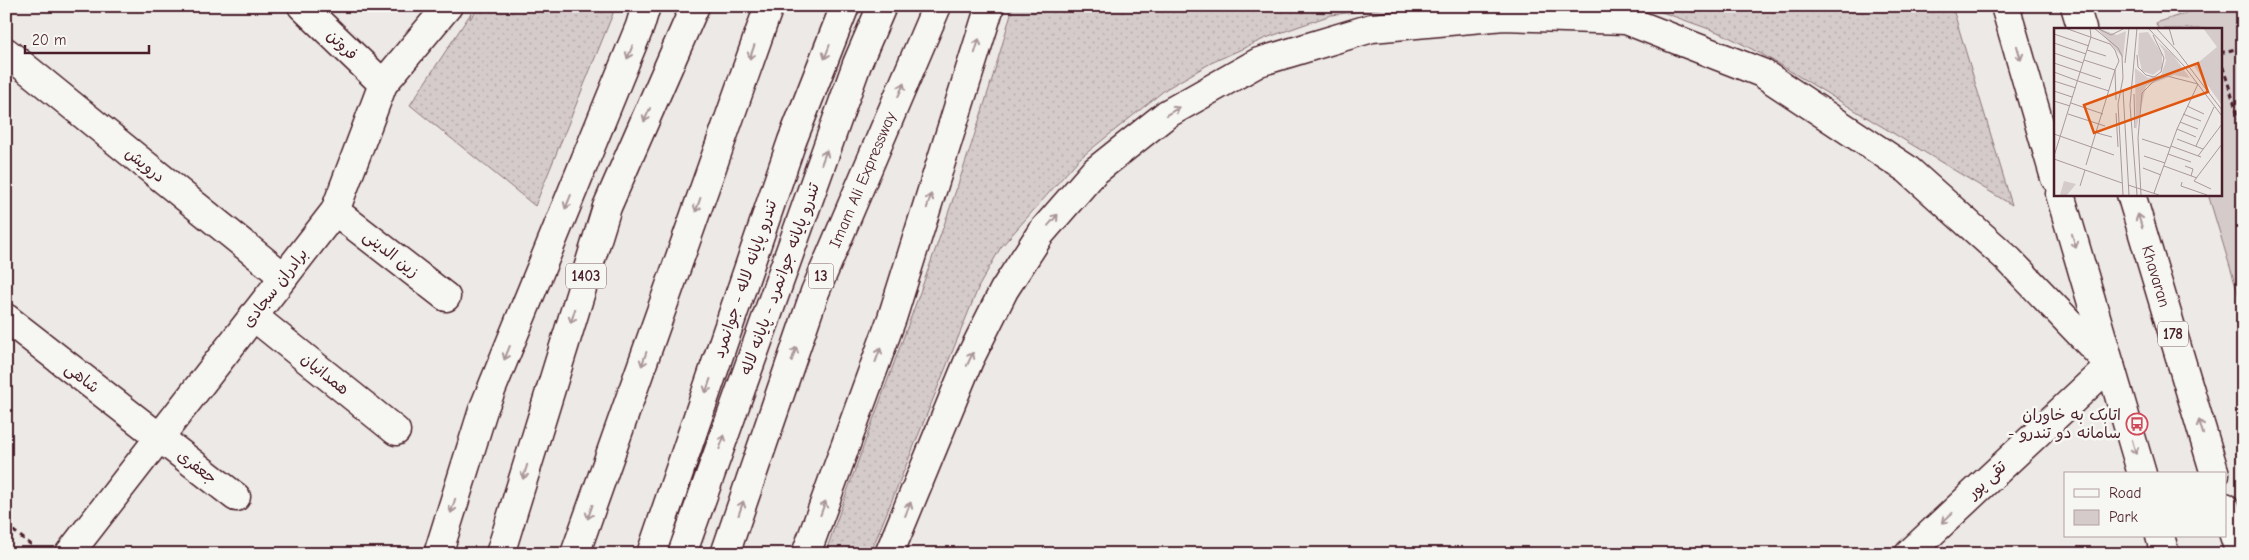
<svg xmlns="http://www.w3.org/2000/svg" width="2249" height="560" viewBox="0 0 2249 560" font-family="'Comic Neue','Playpen Sans Arabic',sans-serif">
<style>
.grass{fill:url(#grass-dots);stroke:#8f757a}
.park{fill:#d4cbca;stroke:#8f757a}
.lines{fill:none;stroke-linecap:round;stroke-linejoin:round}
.minor-casing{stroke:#4a1f2b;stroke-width:31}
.major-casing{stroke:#4a1f2b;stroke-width:31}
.highway-casing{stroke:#4a1f2b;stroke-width:31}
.path{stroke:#4a1f2b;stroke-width:3;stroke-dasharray:5 4;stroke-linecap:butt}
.minor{stroke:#f6f6f2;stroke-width:28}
.major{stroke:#f6f6f2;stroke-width:28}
.highway{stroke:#f6f6f2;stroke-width:28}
.oneway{stroke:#a99598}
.labels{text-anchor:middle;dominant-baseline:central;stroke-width:5;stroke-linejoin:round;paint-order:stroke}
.shield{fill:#f6f6f2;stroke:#7e6067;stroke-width:1}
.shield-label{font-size:15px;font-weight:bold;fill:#4a1f2b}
.street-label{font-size:16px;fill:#4a1f2b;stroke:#f6f6f2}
.poi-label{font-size:16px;fill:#4a1f2b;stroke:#f6f6f2;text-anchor:end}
.inset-road{fill:none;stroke:#ab989b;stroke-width:1}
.view{fill:#e0560e;fill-opacity:0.15;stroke:#e0560e;stroke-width:2.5}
.inset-edge{fill:none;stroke:#4a1f2b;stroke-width:2.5}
</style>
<defs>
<pattern id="grass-dots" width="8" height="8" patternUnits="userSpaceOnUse" patternTransform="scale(1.25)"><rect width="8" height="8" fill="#d4cbca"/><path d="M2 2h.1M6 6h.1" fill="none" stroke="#b8aeae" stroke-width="1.8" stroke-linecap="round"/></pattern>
</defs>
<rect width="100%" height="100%" fill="#ece9e6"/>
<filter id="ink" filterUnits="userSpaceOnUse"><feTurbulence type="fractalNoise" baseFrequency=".02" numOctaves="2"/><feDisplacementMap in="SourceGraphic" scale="10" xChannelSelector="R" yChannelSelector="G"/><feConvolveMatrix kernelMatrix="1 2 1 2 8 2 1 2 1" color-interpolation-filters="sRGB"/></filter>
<g filter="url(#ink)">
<g class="grass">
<polygon points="480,6 616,6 535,206 410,105 471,13 470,19"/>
<path d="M1013,6H1402L1331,15L1266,38L1211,63L1166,89L1079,159L1001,247L979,286L870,554H825C888,372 963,192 1013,6Z"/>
<polygon points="1645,6 1952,6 2012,205 1765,56 1723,34"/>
</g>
<polygon class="park" points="2207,6 2243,6 2243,310 2208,194 2220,194 2220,29 2158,29 2156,23"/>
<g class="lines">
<g class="minor-casing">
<g id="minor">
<polyline points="302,6 383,84"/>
<polyline points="6,52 284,277"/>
<polyline points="335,211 446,297"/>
<polyline points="253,316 396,431"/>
<polyline points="6,318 236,497"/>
<polyline points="69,554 335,211 383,84 448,6"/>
<polyline points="438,554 483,410 640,26 646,6"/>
<polyline points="651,554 792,141 845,6"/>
<polyline points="682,554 857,64 882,6"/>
<polyline points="1909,554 2110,365"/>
</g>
</g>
<g class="major-casing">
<g id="major">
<polyline points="2005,6 2055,178"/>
<polyline points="2075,6 2082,29"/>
<polyline points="2060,194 2142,474"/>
<path id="s1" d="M2131,194L2215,474"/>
<polyline points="2225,507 2240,554"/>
<polyline points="2160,536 2165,554"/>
</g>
</g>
<g class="highway-casing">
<g id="highway">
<polyline points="500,554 607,207 695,6"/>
<polyline points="575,554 769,6"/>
<path id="s2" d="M725,554L815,292L937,6"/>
<polyline points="806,554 892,318 990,6"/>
<polyline points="889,554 969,360 1004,290 1041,233 1094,172 1167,114 1259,62 1372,28 1504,16 1626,20 1762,73 1907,169 2009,260 2110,365"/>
</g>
</g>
<g class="path">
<polyline points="2220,53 2243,47"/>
<polyline points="2220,58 2243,131"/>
<polyline points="6,525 34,547"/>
</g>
<use href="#minor" class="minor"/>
<use href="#major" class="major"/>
<use href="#highway" class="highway"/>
</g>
<defs><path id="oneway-shaft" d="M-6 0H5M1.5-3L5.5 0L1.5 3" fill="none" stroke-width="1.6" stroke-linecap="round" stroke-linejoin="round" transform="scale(1.25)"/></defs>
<g class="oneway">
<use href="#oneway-shaft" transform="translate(977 46) rotate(-73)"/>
<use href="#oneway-shaft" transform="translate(630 52) rotate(112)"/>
<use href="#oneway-shaft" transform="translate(752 52) rotate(109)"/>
<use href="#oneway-shaft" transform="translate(827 52) rotate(111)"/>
<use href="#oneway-shaft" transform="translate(2019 53) rotate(74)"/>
<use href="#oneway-shaft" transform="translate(901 90) rotate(-67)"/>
<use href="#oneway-shaft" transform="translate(1173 111) rotate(-31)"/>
<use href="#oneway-shaft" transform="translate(647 115) rotate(114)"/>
<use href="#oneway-shaft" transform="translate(824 157) rotate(-70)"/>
<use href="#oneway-shaft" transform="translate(929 201) rotate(-73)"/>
<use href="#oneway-shaft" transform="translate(568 202) rotate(112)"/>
<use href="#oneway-shaft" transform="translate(698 205) rotate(109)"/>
<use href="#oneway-shaft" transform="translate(1053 220) rotate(-49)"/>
<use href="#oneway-shaft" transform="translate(2140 221) rotate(-107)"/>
<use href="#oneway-shaft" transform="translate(2074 241) rotate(74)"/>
<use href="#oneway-shaft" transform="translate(573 316) rotate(107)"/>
<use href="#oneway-shaft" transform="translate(507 353) rotate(112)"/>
<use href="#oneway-shaft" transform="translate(794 354) rotate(-71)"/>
<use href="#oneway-shaft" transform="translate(878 355) rotate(-70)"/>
<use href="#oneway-shaft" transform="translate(644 359) rotate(109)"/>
<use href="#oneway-shaft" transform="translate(970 359) rotate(-65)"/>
<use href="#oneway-shaft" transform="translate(708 386) rotate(109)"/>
<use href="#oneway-shaft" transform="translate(2201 427) rotate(-107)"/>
<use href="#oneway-shaft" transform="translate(722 442) rotate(-70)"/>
<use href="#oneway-shaft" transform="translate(2134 447) rotate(74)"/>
<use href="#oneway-shaft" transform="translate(525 472) rotate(107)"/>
<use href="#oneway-shaft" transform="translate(453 506) rotate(107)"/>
<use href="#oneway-shaft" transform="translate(741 508) rotate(-71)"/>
<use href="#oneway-shaft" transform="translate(823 508) rotate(-70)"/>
<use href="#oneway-shaft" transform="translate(908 509) rotate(-68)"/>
<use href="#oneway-shaft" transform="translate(590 512) rotate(109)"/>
<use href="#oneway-shaft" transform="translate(1947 518) rotate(137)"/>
</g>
</g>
<defs>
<g id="bus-ring" transform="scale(1.125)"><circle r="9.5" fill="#f6f6f2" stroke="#d1495b" stroke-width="1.5"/><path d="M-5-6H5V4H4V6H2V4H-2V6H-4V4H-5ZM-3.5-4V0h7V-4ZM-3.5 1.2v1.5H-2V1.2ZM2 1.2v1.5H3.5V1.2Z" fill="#d1495b"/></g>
</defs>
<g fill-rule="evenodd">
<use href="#bus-ring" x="2137" y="424"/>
</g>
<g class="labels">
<g class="shield">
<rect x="566" y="263.5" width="40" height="25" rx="4"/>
<rect x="808.5" y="263.5" width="25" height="25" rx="4"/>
<rect x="2158" y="321.5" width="30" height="25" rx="4"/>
</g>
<g class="shield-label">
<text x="586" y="276">1403</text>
<text x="821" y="276">13</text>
<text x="2173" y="334">178</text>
</g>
<g class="street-label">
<text transform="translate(342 45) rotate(44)">فروتن</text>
<text transform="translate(145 165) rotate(39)">درویش</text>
<text stroke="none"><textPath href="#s2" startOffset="399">Imam Ali Expressway</textPath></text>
<text transform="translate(391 254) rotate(38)">زین الدینی</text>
<text stroke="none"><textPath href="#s1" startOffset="86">Khavaran</textPath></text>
<text transform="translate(745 279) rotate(-71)">تندرو پایانه لاله - جوانمرد</text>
<text transform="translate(780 279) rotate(-70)">تندرو پایانه جوانمرد - پایانه لاله</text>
<text transform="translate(275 288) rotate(-52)">برادران سجادی</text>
<text transform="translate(325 374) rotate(39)">همدانیان</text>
<text transform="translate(82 378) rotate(38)">شاهی</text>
<text transform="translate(197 467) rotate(37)">جعفری</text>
<text transform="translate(1987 480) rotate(-43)">تقی پور</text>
</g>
<g class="poi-label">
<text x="2121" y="415">اتابک به خاوران<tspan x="2121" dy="18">- سامانه دو تندرو</tspan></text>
</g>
</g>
<g transform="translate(2054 28)">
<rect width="168" height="168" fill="#ece9e6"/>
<path d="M43,0L63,7L72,3L69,30ZM94,4L108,26V40L99,47L88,43L84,26L85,5ZM104,14L118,26L136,50L120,47L92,58L82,102L81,40L94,50L107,47L112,33L110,23Z" fill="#d4cbca"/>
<path d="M10,153L22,156L13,167H6Z" fill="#d4cbca"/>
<path d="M149,0H167V76L140,38L163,19Z" fill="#d4cbca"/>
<path class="inset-road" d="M11,0L56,16L61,22L65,33L61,42L62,72M40,0L64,20L68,28L69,50L64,76L69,167M94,0L130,38L168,88M102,0L123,23L168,82M115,0L120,17M45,1L57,7L71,0M0,6L35,18M0,15L32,26M33,22L52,28M0,25L29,35M83,27L84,39L92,47L100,49L107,44L110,30L99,7M30,32L61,42L32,137M0,35L47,51M71,35L75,0M0,44L24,53M0,53L22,60M24,53L55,63M69,62L75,167M0,63L18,69M80,66L81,100M0,73L16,78M17,75L49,86M133,78L150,86M62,85L64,119M14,86L51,98M129,86L147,93M126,94L144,101M123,101L142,109M43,105L58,109M0,106L60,127M88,111L116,120M123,111L149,121M117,118L147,129M142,118L160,79M114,126L137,134M0,128L37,9L36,0M90,128L111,135M144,128L168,96M0,131L68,155M110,138L143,150M131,138L139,141L137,148M89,140L107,147M128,154L127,158L153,167M74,157L105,167M26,158L31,142M157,161L140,153L168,116M100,165L123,101L144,56M83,167L76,77L83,0M87,167L84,110L88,65L100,53L113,48L144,56"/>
<path class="view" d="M144,35L154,64L40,105L30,77Z"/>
<rect width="168" height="168" class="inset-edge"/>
</g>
<rect width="2249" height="560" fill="none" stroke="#f6f6f2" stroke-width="25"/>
<rect x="12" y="12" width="2224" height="535" fill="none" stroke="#4a1f2b" stroke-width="2" filter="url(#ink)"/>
<rect x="2064" y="472" width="162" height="65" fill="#f6f6f2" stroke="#b1a0a2"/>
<rect x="2074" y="489" width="25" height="8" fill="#f6f6f2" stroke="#b1a0a2"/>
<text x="2109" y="498" font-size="15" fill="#4a1f2b">Road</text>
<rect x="2074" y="510" width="25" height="15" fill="#d4cbca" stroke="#b1a0a2"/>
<text x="2109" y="522" font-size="15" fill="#4a1f2b">Park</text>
<path d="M25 45v8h124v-8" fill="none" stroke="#4a1f2b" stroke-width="2.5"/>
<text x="32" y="45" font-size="15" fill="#4a1f2b" stroke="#f6f6f2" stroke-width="4" paint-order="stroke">20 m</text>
</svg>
